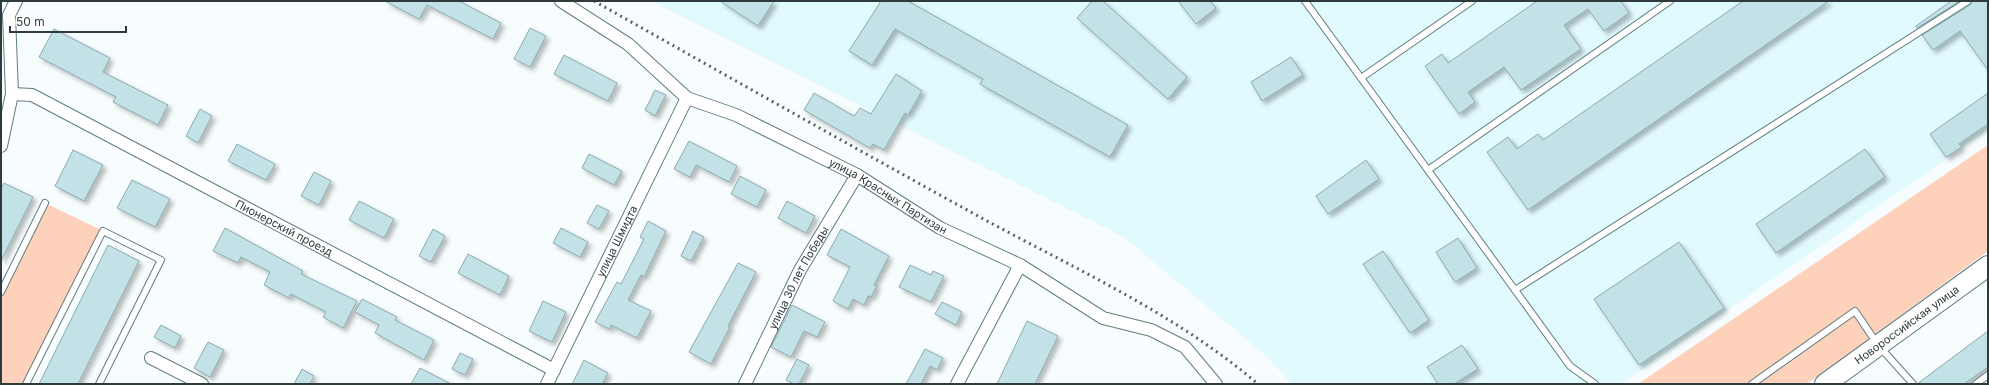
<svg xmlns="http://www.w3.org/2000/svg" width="1989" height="385" viewBox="0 0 1989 385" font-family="Inter,sans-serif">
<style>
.built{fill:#e1fafe}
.green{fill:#fed1ba}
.building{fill:#c3e2e7;stroke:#8ba9ae;filter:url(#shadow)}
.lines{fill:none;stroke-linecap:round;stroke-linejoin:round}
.service-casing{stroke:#607d81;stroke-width:8}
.minor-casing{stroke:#607d81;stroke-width:14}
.primary-casing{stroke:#607d81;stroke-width:22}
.service{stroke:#fff;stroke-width:6}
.minor{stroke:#fff;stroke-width:12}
.primary{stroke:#fff;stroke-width:20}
.rail{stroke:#596365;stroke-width:3;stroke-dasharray:2 4;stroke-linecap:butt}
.labels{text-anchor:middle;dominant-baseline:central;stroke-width:3;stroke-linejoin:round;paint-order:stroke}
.street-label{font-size:11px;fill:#2e3a3c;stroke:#fff}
</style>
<defs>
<filter id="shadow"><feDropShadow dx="3.5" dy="3.5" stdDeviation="2" flood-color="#0004"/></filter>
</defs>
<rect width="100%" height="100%" fill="#f7fdfe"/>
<polygon class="built" points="651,1 1988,1 1988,130 1621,384 1292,384 1265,355 1124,237"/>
<g class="green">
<polygon points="1988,145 1988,251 1807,384 1638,384"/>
<polygon points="45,203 103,231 26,384 1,384 1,292"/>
</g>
<g class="building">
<polygon points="385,1 459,1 501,23 493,39 427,5 419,19"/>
<polygon points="720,1 774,1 758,26"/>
<polygon points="881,1 908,1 1128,125 1110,157 980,84 983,79 895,29 872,65 849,51"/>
<polygon points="1092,1 1103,1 1187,77 1168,99 1077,18"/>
<polygon points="1178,1 1210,1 1216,8 1196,24"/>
<polygon points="1537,1 1621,1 1629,13 1604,31 1588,9 1564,25 1581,49 1521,90 1504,67 1468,92 1475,102 1459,114 1425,66 1442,54 1448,63"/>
<polygon points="1743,1 1829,1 1528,210 1487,152 1508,137 1517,149 1538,134 1543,140"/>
<polygon points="1951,1 1960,1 1917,28 1916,26"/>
<polygon points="1972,1 1988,1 1988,70 1960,31 1933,50 1922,35 1970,5"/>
<polygon points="530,28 546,36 530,67 514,59"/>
<polygon points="54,29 110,58 103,72 168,105 158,125 113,102 116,97 39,57"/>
<polygon points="564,55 617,83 608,101 554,74"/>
<polygon points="1291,57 1303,75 1262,101 1251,82"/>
<polygon points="896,74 922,91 908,115 905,113 884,150 873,144 870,148 804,110 814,93 854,116 860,108 871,114"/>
<polygon points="655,90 666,95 655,116 645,110"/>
<polygon points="1988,93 1988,124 1959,144 1962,147 1946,157 1930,134"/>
<polygon points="200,109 212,116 198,143 186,136"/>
<polygon points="689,141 737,166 729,182 696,165 690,177 674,169"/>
<polygon points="237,144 275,164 266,180 228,161"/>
<polygon points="1865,149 1885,177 1776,253 1756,224"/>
<polygon points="73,150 103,165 84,201 55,186"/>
<polygon points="589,154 622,171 614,185 582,168"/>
<polygon points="1366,160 1379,179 1328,214 1316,196"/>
<polygon points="314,172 331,181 319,205 301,196"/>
<polygon points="740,176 766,190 757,207 731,194"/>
<polygon points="132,180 170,199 155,227 117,208"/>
<polygon points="4,183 33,197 1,261 1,189"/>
<polygon points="359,201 394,219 384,238 349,220"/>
<polygon points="787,201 815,216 806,233 778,218"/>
<polygon points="597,205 609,211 599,229 587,223"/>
<polygon points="648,221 666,231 644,277 641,275 628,300 651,311 637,338 611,325 609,329 595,322 617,282 621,284 644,239 640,237"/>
<polygon points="225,228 303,271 301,274 357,301 343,328 323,317 326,312 291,294 289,298 264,285 270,272 241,257 238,263 213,251"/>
<polygon points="561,228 588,242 580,257 553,243"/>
<polygon points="433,229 445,236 431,262 419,256"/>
<polygon points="841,229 889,256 874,285 877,286 871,297 868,296 864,305 853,299 848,309 833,301 850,267 827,255"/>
<polygon points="693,231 704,237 691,261 681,256"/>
<polygon points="1458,238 1477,268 1455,282 1436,252"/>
<polygon points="1679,242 1724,308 1639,365 1594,299"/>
<polygon points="108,245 139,261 78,384 39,384"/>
<polygon points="1383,251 1429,320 1410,333 1363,264"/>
<polygon points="468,254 509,276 500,295 458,273"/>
<polygon points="738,263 756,272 728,326 730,327 711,364 689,352"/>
<polygon points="910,265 931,275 933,271 944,276 931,302 899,287"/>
<polygon points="362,299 397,317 395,320 434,340 424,360 375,333 379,325 355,312"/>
<polygon points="543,301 566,312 552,342 529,331"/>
<polygon points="942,302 962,312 956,325 935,314"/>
<polygon points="792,305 825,322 817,337 804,331 791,357 771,347"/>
<polygon points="1027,321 1058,336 1035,384 997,384"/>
<polygon points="161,325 181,336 175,348 154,337"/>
<polygon points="1988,331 1988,367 1964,384 1917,384"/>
<polygon points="208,342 224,350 210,377 194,368"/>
<polygon points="1462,345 1478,369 1454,384 1438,384 1427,367"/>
<polygon points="925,349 943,358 937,370 930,366 921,384 906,384"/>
<polygon points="460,353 473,359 465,375 452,369"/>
<polygon points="797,359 809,365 799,384 794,384 786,380"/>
<polygon points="584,360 608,373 602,384 572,384"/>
<polygon points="420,368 451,384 411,384"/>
<polygon points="302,369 314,376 310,384 294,384"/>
</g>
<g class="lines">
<g class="service-casing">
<g id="service">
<polyline points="1305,1 1361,78"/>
<polyline points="1472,1 1361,78 1515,290 1968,1"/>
<polyline points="1428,170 1670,1"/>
<polyline points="1515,290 1570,366 1595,384"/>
<polyline points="1,292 45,203"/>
<polyline points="26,384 103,231 161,260 99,384"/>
<polyline points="1752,384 1855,311 1878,345 1913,384"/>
<polyline points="1976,384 1988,375"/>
</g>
</g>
<g class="minor-casing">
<g id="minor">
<path id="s1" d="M561,1L628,44L687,98L736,115L857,175L940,228L1020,265L1103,318L1151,330L1185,347L1216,384"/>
<path id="s2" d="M12,94L32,95L554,370"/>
<polyline points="1,146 12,94 9,15 16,1"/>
<polyline points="151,358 202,384"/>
<path id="s3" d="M547,384L687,98"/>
<path id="s4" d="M745,384L800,270L857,175"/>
<polyline points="957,384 1020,265"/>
</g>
</g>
<g class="primary-casing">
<g id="primary">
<path id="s5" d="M1825,384L1988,266"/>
</g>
</g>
<use href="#service" class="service"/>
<use href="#minor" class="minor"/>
<use href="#primary" class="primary"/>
<path class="rail" d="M594,1C722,73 849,145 978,216C1073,268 1175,313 1258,384"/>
</g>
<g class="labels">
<g class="street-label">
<text stroke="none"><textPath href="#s1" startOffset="384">улица Красных Партизан</textPath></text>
<text stroke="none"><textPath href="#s2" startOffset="305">Пионерский проезд</textPath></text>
<text stroke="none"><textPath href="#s3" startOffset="159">улица Шмидта</textPath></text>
<text stroke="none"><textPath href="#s4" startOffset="119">улица 30 лет Победы</textPath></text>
<text stroke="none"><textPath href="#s5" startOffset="101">Новороссийская улица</textPath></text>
</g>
</g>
<rect width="1989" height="385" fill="none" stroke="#2e3a3c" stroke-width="4"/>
<path d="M10 26v6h116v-6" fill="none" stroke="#2e3a3c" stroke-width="2"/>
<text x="16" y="26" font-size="12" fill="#2e3a3c" stroke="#ffffff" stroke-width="3" paint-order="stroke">50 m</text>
</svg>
